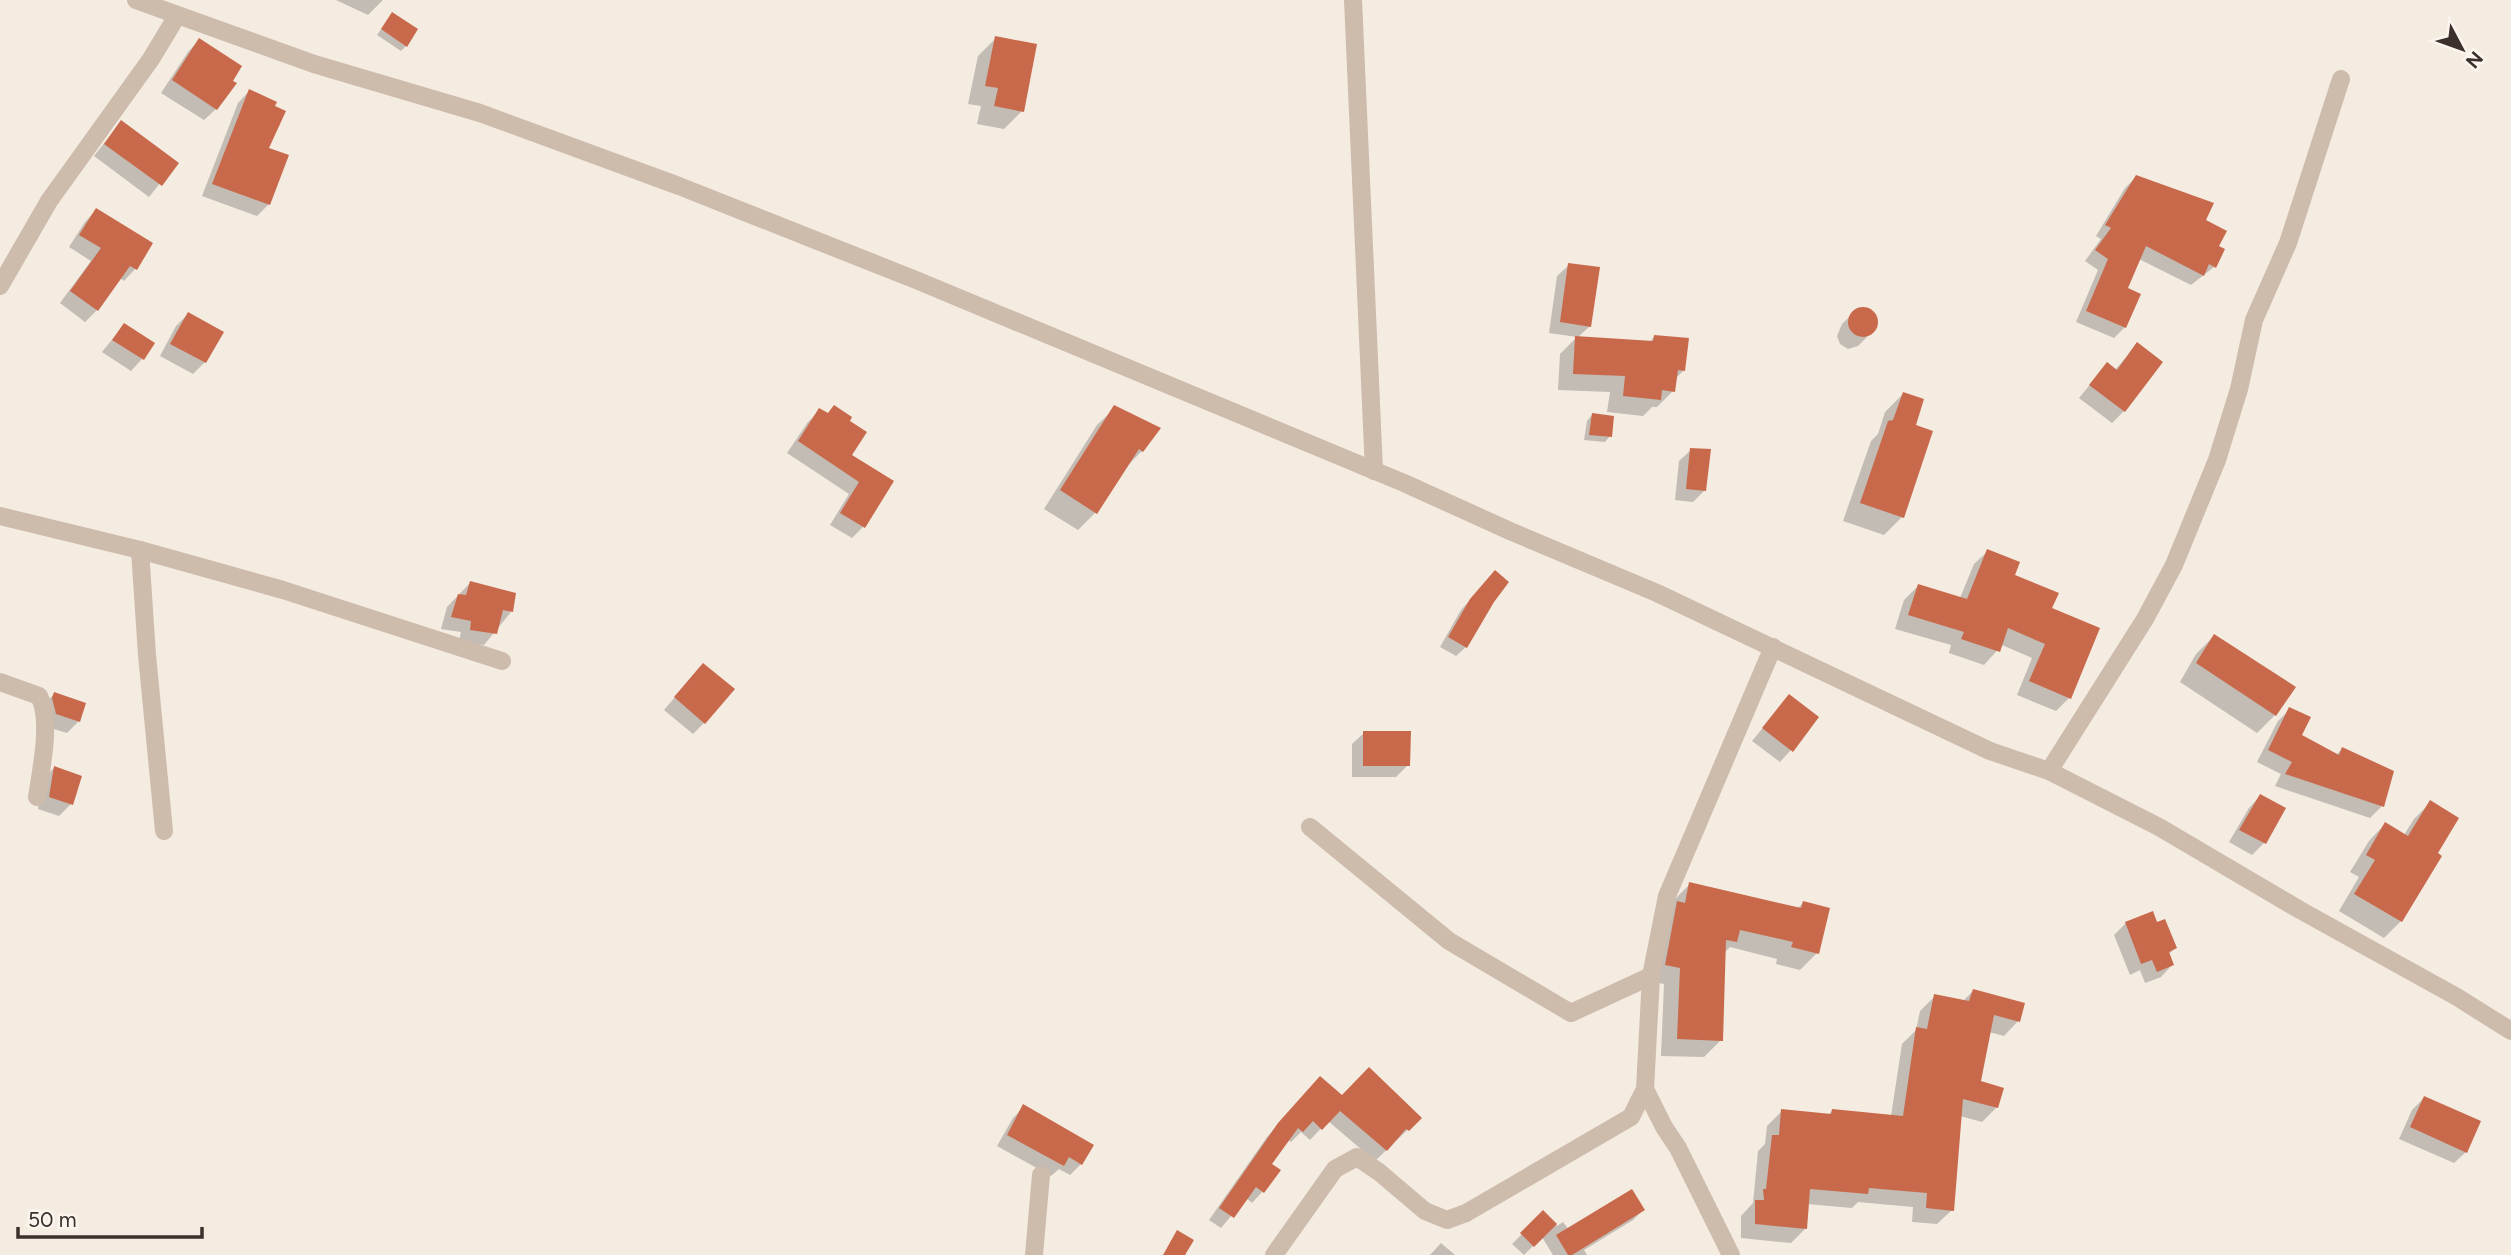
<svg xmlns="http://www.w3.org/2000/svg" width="2511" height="1255" viewBox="0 0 2511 1255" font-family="Figtree,sans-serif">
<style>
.shadow{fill:#0003}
.building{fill:#c8694b}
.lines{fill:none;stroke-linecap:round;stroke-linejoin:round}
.street{stroke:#cdbbac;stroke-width:18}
</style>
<rect width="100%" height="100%" fill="#f4ebe1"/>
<g class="shadow">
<polygon points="336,0 383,0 368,15"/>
<polygon points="392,14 406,46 401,51 377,35"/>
<polygon points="996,38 1022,111 1004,129 977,124 981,106 968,104 978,56"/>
<polygon points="199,40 216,109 204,120 161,93 188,52"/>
<polygon points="249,91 266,149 269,204 257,216 202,196 238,103"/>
<polygon points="121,122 176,163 149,197 94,156"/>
<polygon points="2136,177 2203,221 2214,267 2191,285 2139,259 2125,289 2125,327 2114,338 2076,322 2098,270 2085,261 2101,239 2096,236 2125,188"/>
<polygon points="96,210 151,244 135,269 124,281 120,278 97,310 85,322 60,303 91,261 69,247 85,222"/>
<polygon points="1569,265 1590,326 1577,338 1649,343 1655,336 1684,370 1675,379 1673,391 1657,407 1652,407 1643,416 1607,412 1610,392 1558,390 1560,354 1577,337 1549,333 1557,276"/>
<polygon points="1862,309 1874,314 1877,322 1870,334 1858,346 1848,349 1840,344 1837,336 1842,324 1854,312"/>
<polygon points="188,314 205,362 193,374 160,356 176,326"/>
<polygon points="124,325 153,344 142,359 131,371 102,352"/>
<polygon points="2137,345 2160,362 2124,411 2112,423 2079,398 2107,364 2115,370"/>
<polygon points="1903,394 1913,426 1902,517 1884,535 1843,521 1871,441 1878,434 1885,412"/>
<polygon points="1115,408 1142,451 1124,469 1095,513 1078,530 1044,509 1097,425"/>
<polygon points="820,410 826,415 850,455 892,481 863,527 852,538 830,525 849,494 787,453 808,422"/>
<polygon points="1592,415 1610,436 1605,442 1584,440 1587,421"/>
<polygon points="1691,450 1705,490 1693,502 1675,500 1679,461"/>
<polygon points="1988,551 2050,609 2069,698 2056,711 2017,695 2032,658 2002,645 1984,665 1949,653 1951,645 1895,629 1904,600 1918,586 1960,598 1974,564"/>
<polygon points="1486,582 1466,647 1456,656 1440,647 1461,610"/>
<polygon points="470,583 511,612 484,645 459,641 461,632 441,629 447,607"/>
<polygon points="2214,636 2275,715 2257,733 2180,682 2196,654"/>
<polygon points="692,677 704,723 693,734 664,710"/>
<polygon points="54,694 84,704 78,722 67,733 44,726 43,706"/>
<polygon points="1789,696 1791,750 1780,762 1752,741"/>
<polygon points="2290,709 2300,736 2336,755 2342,749 2382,806 2370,818 2275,786 2281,774 2257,762 2278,721"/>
<polygon points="1364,733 1408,765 1396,777 1352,777 1352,744"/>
<polygon points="54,768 71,804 59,816 38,809 42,780"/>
<polygon points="2260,796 2284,809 2264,843 2252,855 2229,842 2249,808"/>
<polygon points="2430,803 2435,854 2439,856 2401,921 2384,938 2339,911 2359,877 2350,872 2369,841 2385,824 2404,835 2414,819"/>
<polygon points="1690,884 1797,909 1803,903 1817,953 1800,970 1776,964 1777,959 1730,947 1724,953 1721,1040 1704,1057 1661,1056 1664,984 1649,981 1673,901"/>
<polygon points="2126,923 2156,924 2175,948 2168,955 2172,965 2161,977 2145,983 2140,970 2130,975 2114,935"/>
<polygon points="1973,991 2018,1021 2004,1036 1989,1032 1979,1083 1997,1107 1982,1122 1960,1116 1952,1210 1937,1224 1912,1222 1913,1207 1858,1202 1852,1208 1807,1204 1806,1228 1791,1243 1741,1238 1741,1216 1753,1203 1758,1151 1765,1144 1767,1126 1782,1111 1828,1115 1832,1111 1891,1116 1902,1044 1916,1030 1920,1011 1935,996 1962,1002"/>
<polygon points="1309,1089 1420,1118 1375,1161 1328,1121 1310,1140 1301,1132 1291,1142 1287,1139 1270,1164 1263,1191 1252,1203 1246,1198 1221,1228 1209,1220 1267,1137"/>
<polygon points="2424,1098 2466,1152 2454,1163 2399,1139 2412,1110"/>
<polygon points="1024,1107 1081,1164 1070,1175 1059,1169 1051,1176 997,1146 1013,1118"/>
<polygon points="1643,1210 1633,1220 1584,1250 1587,1255 1553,1255 1542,1237 1524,1255 1512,1244 1543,1213 1557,1226 1563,1222 1569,1230"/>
<polygon points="1441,1243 1455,1255 1430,1255"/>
</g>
<g class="building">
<polygon points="392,12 418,29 407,47 381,29"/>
<polygon points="995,36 1037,44 1024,112 994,106 998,88 985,86"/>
<polygon points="199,38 242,66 233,81 237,83 217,110 172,80"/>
<polygon points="249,89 277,102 275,106 286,111 269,148 289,155 270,205 212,184"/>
<polygon points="121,120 179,163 162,186 104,144"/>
<polygon points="2136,175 2214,203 2206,220 2227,231 2219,246 2225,249 2216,268 2209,264 2204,276 2146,246 2128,288 2141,294 2126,328 2086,311 2108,259 2095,250 2111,228 2105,225"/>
<polygon points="96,208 153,243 137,270 130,266 98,311 70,291 101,248 79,235"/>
<polygon points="1568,263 1600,267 1591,327 1560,322"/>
<circle cx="1863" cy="322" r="15"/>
<polygon points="188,312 224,332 206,363 170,344"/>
<polygon points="124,323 155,343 144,360 112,340"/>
<polygon points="1654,335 1689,338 1685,371 1678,370 1675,392 1662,390 1661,400 1623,396 1625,376 1573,374 1575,336 1653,341"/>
<polygon points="2137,342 2163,362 2125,412 2089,385 2107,362 2117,370"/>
<polygon points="1903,392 1924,399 1916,425 1933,431 1904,518 1860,503 1888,421 1893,420"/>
<polygon points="834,405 852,417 850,421 867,432 852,455 894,481 865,528 840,513 859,482 798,441 819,408 828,413"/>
<polygon points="1114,405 1161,428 1143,452 1139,449 1097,514 1060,490"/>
<polygon points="1592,413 1614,416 1612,437 1589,435"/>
<polygon points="1690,448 1711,449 1706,491 1686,489"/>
<polygon points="1987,549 2020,562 2015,575 2059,593 2052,608 2100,628 2071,699 2029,681 2045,644 2008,628 2000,652 1961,639 1964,632 1908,615 1918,584 1967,599"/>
<polygon points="1495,570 1509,582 1494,602 1467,648 1448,637 1470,599"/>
<polygon points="470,581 516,593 513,612 503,610 497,634 470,630 471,621 451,617 458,594 466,595"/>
<polygon points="2214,634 2296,687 2276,716 2196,663"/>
<polygon points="703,663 735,689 705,724 674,697"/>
<polygon points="54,692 86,703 80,722 56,714 52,698"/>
<polygon points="1789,694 1819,717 1793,752 1762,728"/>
<polygon points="2289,707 2311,717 2302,735 2339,755 2342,747 2394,771 2384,807 2285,774 2292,762 2268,750"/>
<polygon points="1363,731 1411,731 1410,766 1363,766"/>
<polygon points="54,766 82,776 73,805 49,797"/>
<polygon points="2260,794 2286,808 2266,844 2239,830"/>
<polygon points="2430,800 2459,818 2438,853 2442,856 2402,922 2354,894 2375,860 2366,855 2385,822 2408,836"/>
<polygon points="1689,882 1801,908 1803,901 1830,908 1819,954 1791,947 1793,942 1740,930 1737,942 1726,940 1723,1041 1677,1039 1680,968 1665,965 1677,901 1685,903"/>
<polygon points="2153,911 2157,922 2165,919 2177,948 2169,952 2174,965 2157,972 2152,960 2141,964 2125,922"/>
<polygon points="1973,989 2025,1003 2020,1022 1994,1015 1981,1081 2004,1088 1998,1108 1963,1099 1954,1211 1926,1208 1927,1193 1869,1188 1868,1194 1810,1189 1807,1229 1755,1224 1755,1200 1764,1200 1763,1189 1766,1189 1772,1135 1779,1135 1781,1109 1831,1114 1832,1109 1903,1116 1916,1027 1927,1029 1934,994 1969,1001"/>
<polygon points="1369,1067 1422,1118 1409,1131 1406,1129 1387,1151 1340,1111 1322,1130 1313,1121 1303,1132 1298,1128 1272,1164 1281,1170 1264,1193 1256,1187 1234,1218 1219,1208 1278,1123 1320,1076 1342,1095"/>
<polygon points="2424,1096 2481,1121 2467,1153 2410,1127"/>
<polygon points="1023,1104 1094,1145 1082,1165 1069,1157 1064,1166 1007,1135"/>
<polygon points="1632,1189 1645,1210 1572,1255 1568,1255 1556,1235"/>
<polygon points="1543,1210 1557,1224 1534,1247 1520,1233"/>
<polygon points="1177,1230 1194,1240 1185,1255 1163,1255"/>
</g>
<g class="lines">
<g class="street">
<polyline points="136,0 314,64 480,113 679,186 916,280 1404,483 1510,531 1657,593 1990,751 2049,771 2159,827 2300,910 2457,997 2511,1031"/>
<polyline points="1353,0 1374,471"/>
<polyline points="0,286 49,201 151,59 177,16"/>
<polyline points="0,516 140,550 283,590 502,661"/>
<polyline points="140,550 147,655 164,831"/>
<path d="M0,682L39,696C52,720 41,770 37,797"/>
<polyline points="2049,771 2145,619 2174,565 2217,460 2239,389 2254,320 2288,243 2341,79"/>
<polyline points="1310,827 1449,941 1571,1013 1651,976"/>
<polyline points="1645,1089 1651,976 1667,896 1773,647"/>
<polyline points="1034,1255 1041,1175"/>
<polyline points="1274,1255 1335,1169 1357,1157 1379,1172 1425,1211 1447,1220 1466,1213 1631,1117 1645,1089 1664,1127 1678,1148 1731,1255"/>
</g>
</g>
<g transform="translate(2462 49) rotate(131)" stroke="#fbf5ee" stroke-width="5" paint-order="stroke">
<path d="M0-5L12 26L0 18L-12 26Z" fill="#3b302b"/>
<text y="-10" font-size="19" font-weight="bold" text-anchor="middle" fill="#3b302b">N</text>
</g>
<path d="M18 1227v10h184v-10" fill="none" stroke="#3b302b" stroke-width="3.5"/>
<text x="28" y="1227" font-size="21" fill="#3b302b" stroke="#fbf5ee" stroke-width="5" paint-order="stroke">50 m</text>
</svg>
